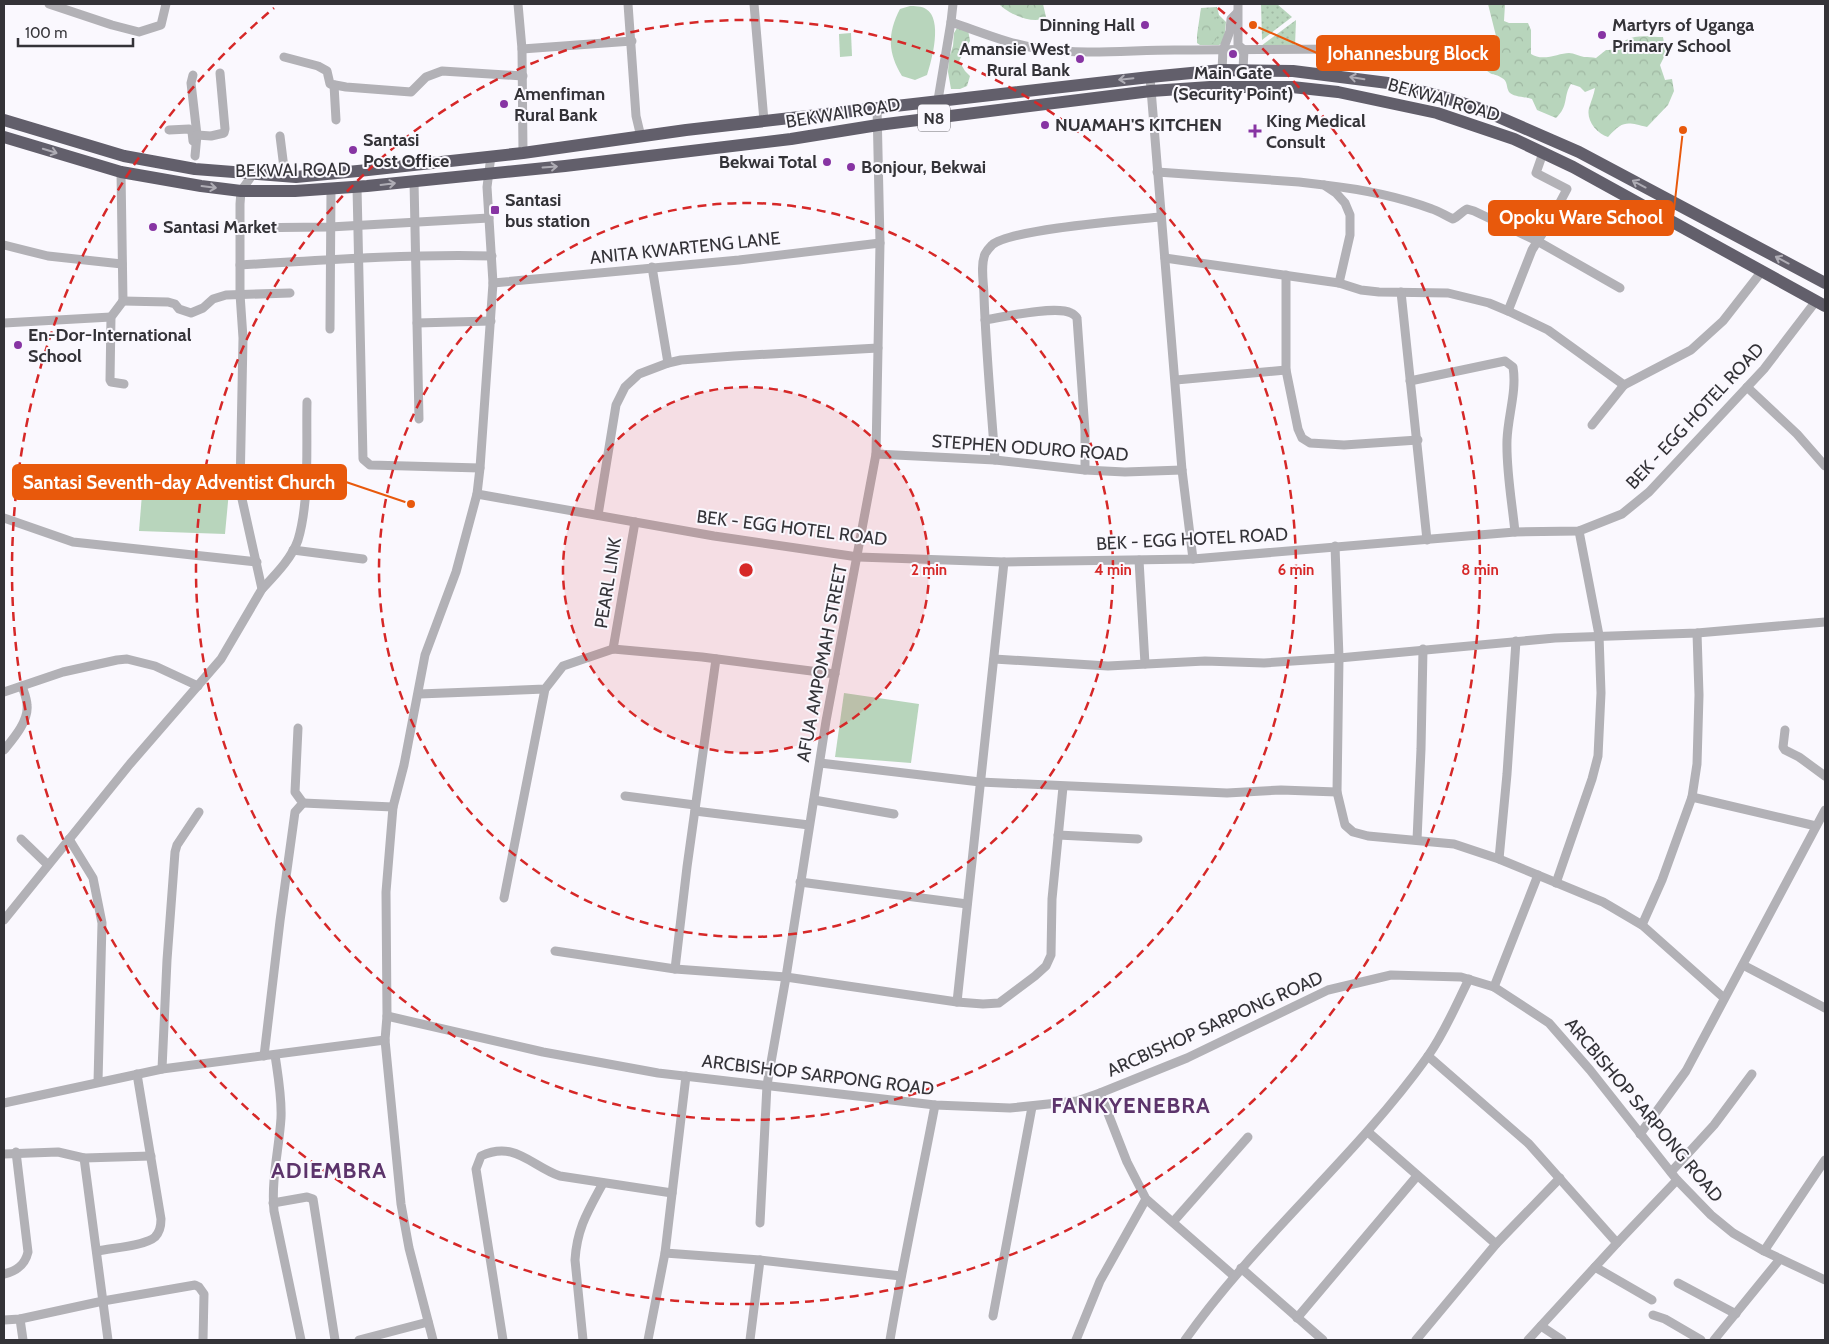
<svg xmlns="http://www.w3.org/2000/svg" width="1829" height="1344" viewBox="0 0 1829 1344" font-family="Cabin,sans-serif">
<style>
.grass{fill:url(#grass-dots)}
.forest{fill:url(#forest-crowns)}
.pitch{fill:#b8d5bc}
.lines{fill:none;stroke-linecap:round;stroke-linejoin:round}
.minor{stroke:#b2b1b6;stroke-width:9}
.highway{stroke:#625f6b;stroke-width:12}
.oneway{stroke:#aeacb4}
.ring{fill:none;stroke:#d62828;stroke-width:2.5;stroke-dasharray:9 6}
.poi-dot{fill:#8734a3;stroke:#faf8fe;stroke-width:2}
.labels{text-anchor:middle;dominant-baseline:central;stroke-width:4;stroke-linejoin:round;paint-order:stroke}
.shield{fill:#faf8fe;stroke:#6f6e73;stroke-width:1}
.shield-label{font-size:16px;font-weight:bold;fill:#343338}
.poi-label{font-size:18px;font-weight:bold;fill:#343338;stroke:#faf8fe;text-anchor:start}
.street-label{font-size:18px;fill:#343338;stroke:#faf8fe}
.district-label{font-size:22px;font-weight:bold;letter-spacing:1px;fill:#5c346b;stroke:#faf8fe}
.centre{fill:#d62828;stroke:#faf8fe;stroke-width:2.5}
.ring-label{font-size:15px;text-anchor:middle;font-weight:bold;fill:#d62828;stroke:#faf8fe;stroke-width:4;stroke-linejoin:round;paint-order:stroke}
.leader{fill:none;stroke:#e8590c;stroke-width:2}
.callout-dot{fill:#e8590c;stroke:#faf8fe;stroke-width:2}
.callout{fill:#e8590c;stroke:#e8590c;stroke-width:2}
.callout-label{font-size:19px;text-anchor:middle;font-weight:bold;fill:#fff}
</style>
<defs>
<pattern id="grass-dots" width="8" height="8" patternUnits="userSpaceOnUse" patternTransform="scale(1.25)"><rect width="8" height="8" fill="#b8d5bc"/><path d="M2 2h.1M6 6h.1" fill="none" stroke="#9fb7a2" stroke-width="1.8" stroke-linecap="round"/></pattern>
<pattern id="forest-crowns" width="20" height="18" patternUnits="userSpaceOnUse" patternTransform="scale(1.25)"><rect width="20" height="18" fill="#b8d5bc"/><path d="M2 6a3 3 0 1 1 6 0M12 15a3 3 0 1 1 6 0" fill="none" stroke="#9fb7a2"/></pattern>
</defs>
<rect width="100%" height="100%" fill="#faf8fe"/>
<g class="grass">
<polygon points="1261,4 1277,4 1292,17 1262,40"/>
<polygon points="1217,7 1219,15 1226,22 1224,42 1219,45 1200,45 1197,43 1197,35 1201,8"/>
<polygon points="1296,20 1295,46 1261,46"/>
</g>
<g class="forest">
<path d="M999,4H1043L1046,17C1034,26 1007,13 999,4Z"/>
<path d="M1488,4H1505L1504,21L1509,23H1528L1531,30V54C1543,62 1559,53 1569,53C1574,53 1579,56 1584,57C1588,57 1592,57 1596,58L1606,50C1617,51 1618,45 1626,40C1637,34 1651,37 1663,37L1666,53L1660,65L1665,80L1672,79L1674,91L1668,105L1647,127C1627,122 1623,120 1608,137C1596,133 1586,120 1589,108C1591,101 1594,95 1595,88L1585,92L1580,87L1571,84C1563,96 1569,106 1556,118L1537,110L1532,99C1526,97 1513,97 1509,92C1506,87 1508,81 1502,78C1495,73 1493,77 1485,69L1500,52Z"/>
<path d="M1204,9L1219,20C1220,27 1218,35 1215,42L1206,45L1198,43L1201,10Z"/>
<polygon points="967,24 970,41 959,61 965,71 970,76 967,86 960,89 951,89 948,72 949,58 953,46 954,33 957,28"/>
</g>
<g class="pitch">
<path d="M910,6C914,6 922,6 926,9C943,19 932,60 927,75L915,80L902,76C888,53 887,34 900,9Z"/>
<polygon points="851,33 852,56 840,57 839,34"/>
<polygon points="143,482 229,491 225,534 139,531"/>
<polygon points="844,693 919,704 911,763 835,757"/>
</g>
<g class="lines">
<g class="minor">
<polyline points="49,4 112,25 139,32 161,25 166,4"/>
<polyline points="518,4 522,49 523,153"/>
<polyline points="628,4 636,116 641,137"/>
<polyline points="754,4 764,121"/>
<polyline points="1238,4 1238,45 1244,50 1243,69"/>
<path d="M951,22C981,32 1011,45 1042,49C1086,55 1131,50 1175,50C1246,49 1317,50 1388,48"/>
<polyline points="522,49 632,41"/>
<polyline points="284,57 318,66 327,71 330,84 346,87 411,92 426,77 442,71 523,76"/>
<polyline points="1222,70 1223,50 1230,31 1231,19 1237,13"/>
<polyline points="193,75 191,83 197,135 195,156"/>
<polyline points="1150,77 1182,470 1193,559"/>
<polyline points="334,85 336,120"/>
<polyline points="938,100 951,22 953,4"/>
<polyline points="169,130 189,129 192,132 193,141"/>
<polyline points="197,135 211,136 224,133 225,129 220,73"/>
<polyline points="280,136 285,176"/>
<polyline points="121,172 123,301"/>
<polyline points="1157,172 1299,182 1324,185 1336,193 1345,203 1350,215 1350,235 1339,283"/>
<polyline points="414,181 419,419"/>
<path d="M1324,185C1360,189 1397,196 1432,209C1439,211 1446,216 1453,219C1459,216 1461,212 1467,209L1474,211L1539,242L1620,288"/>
<polyline points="357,187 363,459 370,465 480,468"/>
<polyline points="239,228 330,227 489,218"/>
<polyline points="4,245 48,256 122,264"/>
<polyline points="1165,258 1339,283 1361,290 1379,292 1448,293 1489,303 1508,311 1532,250 1549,223 1567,189 1536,173 1543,153"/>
<path d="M240,265C324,260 408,254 492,256"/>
<polyline points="652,267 668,363"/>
<polyline points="1286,275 1286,370 1298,429 1302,438 1310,443 1344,445 1418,440"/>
<polyline points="493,283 739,260 880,243"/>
<polyline points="1401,292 1427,540"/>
<polyline points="123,301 168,302 175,304 179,309 191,313 203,308 213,299 226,295 290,293"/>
<polyline points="123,301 111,317 110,380 111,382 124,384"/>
<polyline points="1508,311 1548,330 1624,385"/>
<path d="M985,320C1003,317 1056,305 1071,313C1072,313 1077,317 1077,318L1085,431V470"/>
<polyline points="4,323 111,317"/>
<polyline points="417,323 491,321"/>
<polyline points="330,329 331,189"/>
<polyline points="1176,380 1286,370"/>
<path d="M1410,381L1505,361L1513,367C1517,391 1508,415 1507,440C1506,470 1512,502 1515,532"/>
<polyline points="1747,387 1797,434 1825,466"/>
<polyline points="1592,425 1624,385 1691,350 1723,321 1762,271"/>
<polyline points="876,454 995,460 1085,470 1125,472 1182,470"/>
<path d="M995,460C991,406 986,351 984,296C984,284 980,266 985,254C986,252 990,247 992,245C1010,229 1131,220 1160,217"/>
<polyline points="477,494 714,536 858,557 1004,562 1193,559 1515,532 1579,531 1622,514 1649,492 1764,369 1816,301"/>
<polyline points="598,515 616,405 625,387 639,374 668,363 681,360 734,356 878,348"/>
<polyline points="4,518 73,542 257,562"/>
<polyline points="1335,546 1339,658 1337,792 1345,825 1353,832 1368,836 1454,844 1499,859 1603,902 1642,925 1724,998"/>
<polyline points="293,550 363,559"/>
<polyline points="1139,560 1145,664"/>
<path d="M262,589C275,575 292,558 298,540C310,500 306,444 307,402"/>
<polyline points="613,649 635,522"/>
<polyline points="994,659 1108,666 1205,661 1264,663 1339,658 1555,638 1697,633 1825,622"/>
<polyline points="4,692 63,672 117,660 127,659 155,666 198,686"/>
<polyline points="419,694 545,689 563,666 613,649 702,657 835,674"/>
<polyline points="1785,730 1783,747 1785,750 1799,757 1825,776"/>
<path d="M4,750C13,739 29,721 27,705C27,699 24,692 22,686"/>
<polyline points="820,763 980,782 1227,793 1281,790 1337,792"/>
<polyline points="625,796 695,805"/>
<polyline points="1692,797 1816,826"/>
<polyline points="814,800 894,814"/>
<polyline points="303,803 393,807"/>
<polyline points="695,811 809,825"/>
<polyline points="1058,835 1138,839"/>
<polyline points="21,839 48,865"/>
<polyline points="69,839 93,878 102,923 98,1082"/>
<polyline points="1417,840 1421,749 1423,649"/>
<polyline points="1499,859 1507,774 1516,641"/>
<polyline points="800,882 967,904"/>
<polyline points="1556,883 1592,779 1598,756 1601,693 1599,635 1579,531"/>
<polyline points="504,898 545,689"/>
<polyline points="4,920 130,764 221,659 262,589 240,490 243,338 240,294 240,204 241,191 253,174"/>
<polyline points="1642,925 1662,880 1692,797 1697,764 1699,695 1697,633"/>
<polyline points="555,951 675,969 786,977 957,1002 983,1004 999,1003 1035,976 1046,966 1051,955 1052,899 1063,787"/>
<polyline points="1743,965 1825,1008"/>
<polyline points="675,969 687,867 716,659"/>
<polyline points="1494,987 1538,875"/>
<polyline points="957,1002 1004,562"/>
<polyline points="387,1016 543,1052 658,1073 935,1105 1010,1108 1077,1101 1100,1093 1187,1058 1328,990 1391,975 1461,977 1494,987 1549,1023 1590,1070 1677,1180 1711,1215 1733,1233 1764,1251 1825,1280"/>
<path d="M275,1055C278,1076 282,1097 281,1118C279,1149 271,1180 274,1211L301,1340"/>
<polyline points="264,1056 280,921 295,812 303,803 295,792 298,728"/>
<polyline points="1428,1056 1529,1144 1617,1243"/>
<polyline points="162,1069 167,960 175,852 177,845 199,812"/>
<polyline points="1100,1093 1127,1162 1146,1199 1234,1276"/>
<polyline points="4,1103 162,1069 385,1040"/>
<polyline points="1368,1132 1496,1244"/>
<polyline points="1640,1134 1686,1071 1825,810"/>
<polyline points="4,1154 58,1152 84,1158 151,1156"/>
<polyline points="84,1158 108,1340"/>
<polyline points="1671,1172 1714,1125 1752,1074"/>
<polyline points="273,1203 307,1197 313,1199 335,1340"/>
<polyline points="1173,1222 1248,1137"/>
<polyline points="760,1223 767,1085 786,977 826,721 876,454 880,243 877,107"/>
<path d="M98,1251C111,1248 145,1246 155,1237C160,1232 161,1225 161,1219L137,1074"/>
<polyline points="1764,1251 1825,1160"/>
<polyline points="665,1253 760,1260 901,1276"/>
<polyline points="1595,1267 1652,1300"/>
<polyline points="1241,1268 1323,1340"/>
<path d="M4,1274C17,1271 25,1265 28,1252L16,1152"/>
<polyline points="1678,1283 1736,1314"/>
<polyline points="1653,1315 1665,1319 1701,1340"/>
<polyline points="993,1316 1032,1107"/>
<polyline points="1297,1318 1417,1176"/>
<polyline points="20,1319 23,1340"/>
<polyline points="4,1320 20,1319 103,1301 195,1285 199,1287 204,1294 203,1340"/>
<polyline points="1541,1326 1562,1340"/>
<polyline points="359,1340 428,1322"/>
<polyline points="433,1340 409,1248 401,1204 385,1040 387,1016 386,892 393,807 404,765 425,655 456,572 477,494 480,468 493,283 487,187 491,156"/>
<path d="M503,1340L476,1169L481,1156C515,1140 531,1166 560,1176L672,1193"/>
<path d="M583,1340L575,1260C577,1228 588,1211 603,1183"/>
<polyline points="648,1340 665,1253 686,1076"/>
<polyline points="750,1340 760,1260"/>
<path d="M890,1340C903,1262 920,1184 935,1105"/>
<polyline points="1076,1340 1100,1281 1146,1199"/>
<path d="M1185,1340C1257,1238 1355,1158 1428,1056C1445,1032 1456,1005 1469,979"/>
<polyline points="1416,1340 1496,1244 1560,1178"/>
<polyline points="1528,1340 1617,1243 1677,1180"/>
<polyline points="1714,1340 1780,1259"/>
</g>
<g class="highway">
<polyline points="4,120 124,156 195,169 296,177 368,170 523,153 686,130 1150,77 1222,70 1293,71 1388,83 1440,96 1478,108 1579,152 1825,283"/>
<polyline points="4,137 121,172 201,186 241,191 295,191 367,186 565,166 791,139 878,125 1151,91 1210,87 1292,87 1338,92 1437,113 1514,139 1573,167 1825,306"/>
</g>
</g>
<defs><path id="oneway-shaft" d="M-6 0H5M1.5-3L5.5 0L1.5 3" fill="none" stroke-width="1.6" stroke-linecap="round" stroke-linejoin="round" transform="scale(1.25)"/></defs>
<g class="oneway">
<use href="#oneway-shaft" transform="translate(1357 78) rotate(-171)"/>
<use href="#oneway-shaft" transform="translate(1126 79) rotate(174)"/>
<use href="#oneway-shaft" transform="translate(50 151) rotate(17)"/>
<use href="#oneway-shaft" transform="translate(550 167) rotate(-4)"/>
<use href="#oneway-shaft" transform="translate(388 184) rotate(-7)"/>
<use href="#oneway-shaft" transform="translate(1639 184) rotate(-152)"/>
<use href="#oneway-shaft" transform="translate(209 187) rotate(7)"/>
<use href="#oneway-shaft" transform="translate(1782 260) rotate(-152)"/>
</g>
<circle cx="746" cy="570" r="183" fill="#d62828" fill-opacity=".12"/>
<g class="ring">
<circle cx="746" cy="570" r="183"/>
<circle cx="746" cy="570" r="367"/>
<circle cx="746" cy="570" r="550"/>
<path d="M1218 8A734 734 0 1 1 274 8"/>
</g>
<g class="poi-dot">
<circle cx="1145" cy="25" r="5"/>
<circle cx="1602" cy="35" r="5"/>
<circle cx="1233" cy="54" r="5"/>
<circle cx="1080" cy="59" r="5"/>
<circle cx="504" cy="104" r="5"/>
<circle cx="1045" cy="125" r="5"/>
<path d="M1252.5 123.5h5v5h5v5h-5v5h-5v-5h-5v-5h5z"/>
<circle cx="353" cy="150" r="5"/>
<circle cx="827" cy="162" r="5"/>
<circle cx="851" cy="167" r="5"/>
<rect x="490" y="205" width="10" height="10" rx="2.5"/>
<circle cx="153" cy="227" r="5"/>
<circle cx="18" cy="345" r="5"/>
</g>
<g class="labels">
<rect class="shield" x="918" y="104.5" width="32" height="27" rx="4"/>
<g class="shield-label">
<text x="934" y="118">N8</text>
</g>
<g class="poi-label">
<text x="1135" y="25" text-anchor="end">Dinning Hall</text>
<text x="1612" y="25">Martyrs of Uganga<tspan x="1612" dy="21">Primary School</tspan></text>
<text x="1070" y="49" text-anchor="end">Amansie West<tspan x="1070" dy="21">Rural Bank</tspan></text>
<text x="1233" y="73" text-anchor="middle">Main Gate<tspan x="1233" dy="21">(Security Point)</tspan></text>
<text x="514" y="94">Amenfiman<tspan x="514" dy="21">Rural Bank</tspan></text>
<text x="1266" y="121">King Medical<tspan x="1266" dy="21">Consult</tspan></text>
<text x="1055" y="125">NUAMAH'S KITCHEN</text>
<text x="363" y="140">Santasi<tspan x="363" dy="21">Post Office</tspan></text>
<text x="817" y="162" text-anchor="end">Bekwai Total</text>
<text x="861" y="167">Bonjour, Bekwai</text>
<text x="505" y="200">Santasi<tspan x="505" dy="21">bus station</tspan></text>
<text x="163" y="227">Santasi Market</text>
<text x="28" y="335">En-Dor-International<tspan x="28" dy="21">School</tspan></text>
</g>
<g class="street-label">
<text transform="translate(1444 100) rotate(16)">BEKWAI ROAD</text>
<text transform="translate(843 113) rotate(-9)">BEKWAI ROAD</text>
<text transform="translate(293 170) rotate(-1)">BEKWAI ROAD</text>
<text transform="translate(685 248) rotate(-6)">ANITA KWARTENG LANE</text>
<text transform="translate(1695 416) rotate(-47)">BEK - EGG HOTEL ROAD</text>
<text transform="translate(1030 448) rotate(4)">STEPHEN ODURO ROAD</text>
<text transform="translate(792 528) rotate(7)">BEK - EGG HOTEL ROAD</text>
<text transform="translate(1192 539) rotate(-3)">BEK - EGG HOTEL ROAD</text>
<text transform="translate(608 583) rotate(-81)">PEARL LINK</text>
<text transform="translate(822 663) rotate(-79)">AFUA AMPOMAH STREET</text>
<text transform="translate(1215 1024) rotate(-24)">ARCBISHOP SARPONG ROAD</text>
<text transform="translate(818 1075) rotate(7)">ARCBISHOP SARPONG ROAD</text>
<text transform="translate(1644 1110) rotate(50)">ARCBISHOP SARPONG ROAD</text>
</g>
<g class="district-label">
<text x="1131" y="1105">FANKYENEBRA</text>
<text x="329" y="1170">ADIEMBRA</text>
</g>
</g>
<circle cx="746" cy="570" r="8" class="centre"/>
<g class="ring-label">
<text x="929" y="575">2 min</text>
<text x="1113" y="575">4 min</text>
<text x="1296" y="575">6 min</text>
<text x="1480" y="575">8 min</text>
</g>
<path class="leader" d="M1253 25L1317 53M1683 130L1673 218M411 504L346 482"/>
<g class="callout-dot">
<circle cx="1253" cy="25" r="5"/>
<circle cx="1683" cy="130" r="5"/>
<circle cx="411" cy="504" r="5"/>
</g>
<g class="callout">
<rect x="1317" y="36" width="182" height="34" rx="5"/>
<rect x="1489" y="201" width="184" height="34" rx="5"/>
<rect x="13" y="465" width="333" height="34" rx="5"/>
</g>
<g class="callout-label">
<text x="1408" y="60">Johannesburg Block</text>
<text x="1581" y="224">Opoku Ware School</text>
<text x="179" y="489">Santasi Seventh-day Adventist Church</text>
</g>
<rect width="1829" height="1344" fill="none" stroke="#343338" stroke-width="10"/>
<path d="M18 38v8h115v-8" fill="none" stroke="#343338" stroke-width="2.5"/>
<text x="25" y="38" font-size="15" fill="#343338" stroke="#faf8fe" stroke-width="4" paint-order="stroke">100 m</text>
</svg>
